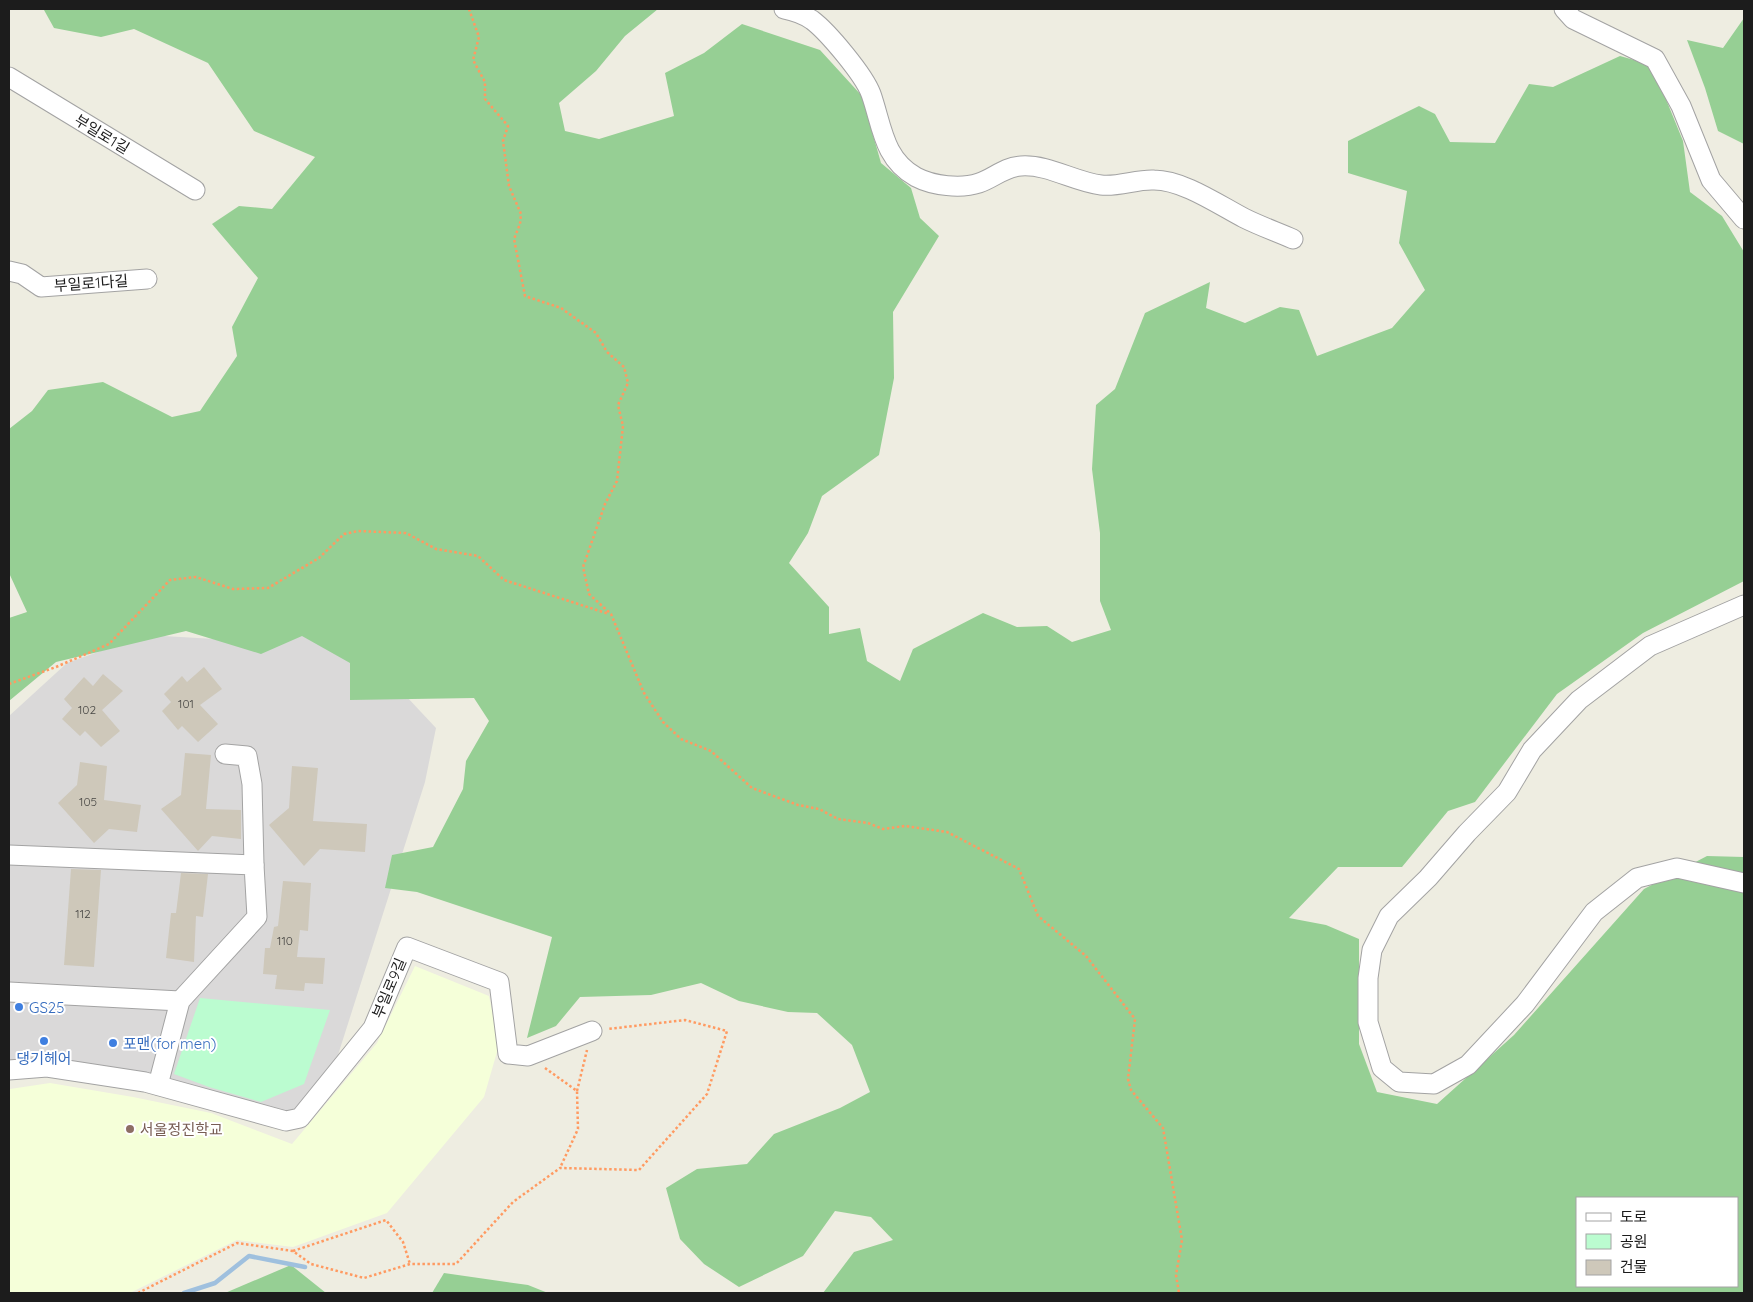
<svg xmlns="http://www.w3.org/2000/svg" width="1753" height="1302" viewBox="0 0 1753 1302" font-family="Quicksand,'Noto Sans KR',sans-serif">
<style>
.residential{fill:#dad9d9}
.education{fill:#f5ffd9}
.forest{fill:#96cf94;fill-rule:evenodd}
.park{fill:#bbfcd0}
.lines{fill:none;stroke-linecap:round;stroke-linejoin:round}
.stream{stroke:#9fc0de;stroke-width:4.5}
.building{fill:#cec8ba}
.minor-casing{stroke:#a3a3a3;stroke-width:21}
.path{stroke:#ff9a61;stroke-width:2.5;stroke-dasharray:2.5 2.5;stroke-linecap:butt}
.minor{stroke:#fff;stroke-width:19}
.shop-dot{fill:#3f7fe0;stroke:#fff;stroke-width:2}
.education-dot{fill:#8d6e63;stroke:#fff;stroke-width:2}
.labels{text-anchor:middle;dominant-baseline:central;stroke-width:4;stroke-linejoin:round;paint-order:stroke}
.number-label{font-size:12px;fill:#484744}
.street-label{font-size:15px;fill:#1c1c1c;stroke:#fff}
.shop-label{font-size:15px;fill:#366cbe;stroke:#fff;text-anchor:start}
.education-label{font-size:15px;fill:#785e54;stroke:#fff;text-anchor:start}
</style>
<rect width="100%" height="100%" fill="#eeede1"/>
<polygon class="residential" points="277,630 325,638 406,696 436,728 425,782 338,1055 286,1121 145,1082 9,1070 9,716 67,663 146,635 215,639"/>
<polygon class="education" points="415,966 489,996 499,1045 484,1097 387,1213 293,1247 237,1240 130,1293 9,1293 10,1089 50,1083 133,1097 211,1113 292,1144 377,1043"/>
<g class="forest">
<path d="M40,9H658L625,36L596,71L559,103L565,131L599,139L674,116L665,73L704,53L742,24L820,50L862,96L881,163L911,188L920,218L939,236L893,312L894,378L879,455L822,496L808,533L789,563L829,607V634L860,628L867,661L900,681L913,649L983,613L1017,627L1047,626L1072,642L1111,630L1100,601V533L1092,469L1096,405L1115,389L1145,313L1210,282L1206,308L1245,323L1280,307L1299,310L1317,356L1392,328L1425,290L1399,243L1407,191L1348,173V141L1419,106L1435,114L1450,142L1495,143L1529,84L1553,87L1620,56L1652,65L1683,141L1690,192L1722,216L1744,252V581L1643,633L1557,694L1475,802L1448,811L1402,867H1338L1289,918L1326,925L1359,939V1044L1377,1092L1437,1104L1514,1035L1644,889L1707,856L1744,857V1293H823L854,1252L893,1240L871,1217L835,1211L803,1256L739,1287L704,1264L680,1239L666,1188L697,1169L747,1164L774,1134L840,1108L870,1092L852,1045L817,1013L788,1012L739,1001L701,983L651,995L580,997L556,1026L527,1038L552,937L417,892L385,888L392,855L433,847L463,789L466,761L489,721L474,698L350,700V663L302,636L261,654L186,631L56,662L9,701V618L27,612L9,573V429L32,411L48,390L103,382L172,417L200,411L237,356L232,327L258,278L212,224L239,206L272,209L315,157L254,131L208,63L134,29L101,37L54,28L44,10ZM1577,1198H1737V1286H1577Z"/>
<polygon points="1744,18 1744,144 1718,131 1705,88 1687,40 1723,48"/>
<polygon points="291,1265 326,1293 225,1293"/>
<polygon points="444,1273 528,1285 548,1293 432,1293"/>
</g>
<polygon class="park" points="200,998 330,1010 304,1084 261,1102 209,1087 174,1074"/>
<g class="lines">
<polyline class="stream" points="184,1293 215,1283 249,1256 305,1267"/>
</g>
<g class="building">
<polygon points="204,667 222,689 200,705 218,724 198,742 182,726 178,730 162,711 171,702 164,694 182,676 187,682"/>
<polygon points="103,674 123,691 102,710 120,731 101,747 85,731 80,736 62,719 72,708 64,699 84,677 93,686"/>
<polygon points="185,753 211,755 206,809 241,810 241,839 212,836 198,851 161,809 181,795"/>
<polygon points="80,762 107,766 104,800 141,805 137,832 109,829 94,843 58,803 77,785"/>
<polygon points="292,766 318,768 313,821 367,824 365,852 320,849 304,866 269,825 289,808"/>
<polygon points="71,869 101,870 94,967 64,965"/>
<polygon points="181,873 208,874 203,917 196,916 194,962 166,958 171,913 176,913"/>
<polygon points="283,881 311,883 308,931 300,930 297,957 325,958 323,984 305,983 304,991 275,989 277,975 263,974 265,948 270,948 274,927 278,926"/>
</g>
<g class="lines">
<g class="minor-casing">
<g id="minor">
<path d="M784,9C794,11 803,14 812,20C828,32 864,75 871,94C882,125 883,159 916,177C933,186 961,189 979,183C994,178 1004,167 1021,166C1048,164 1075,182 1101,185C1119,187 1137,179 1154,180C1183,180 1219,205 1244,218C1260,226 1277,232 1293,239"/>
<polyline points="1564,9 1573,19 1655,59 1681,106 1711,180 1744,219"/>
<polyline points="9,77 195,190"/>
<polyline points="9,271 22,274 41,287 147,279"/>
<polyline points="1744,605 1650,646 1579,700 1532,750 1507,792 1467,833 1428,878 1389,916 1372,950 1368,978 1368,1022 1382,1068 1399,1082 1434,1084 1468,1065 1525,1004 1594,912 1637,878 1677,868 1744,883"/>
<polyline points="225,754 247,756 252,784 254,865"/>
<polyline points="9,855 254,865 257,917 180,1001 158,1085"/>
<polyline points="9,992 180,1001"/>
<polyline points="9,1070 47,1067 145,1082 286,1121 300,1118 373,1028 407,947 499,982 508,1054 528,1056 592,1031"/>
</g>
</g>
<g class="path">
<polyline points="469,9 479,37 473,60 485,82 485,99 508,126 503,141 509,186 521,214 520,224 514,239 525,296 561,308 596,333 607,352 624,367 628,383 618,405 623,426 617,481 605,504 583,567 589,594 611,614 644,693 663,722 681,739 711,751 752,788 798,805 819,809 838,819 868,823 883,829 905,826 947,832 1019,869 1038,916 1086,956 1135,1019 1128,1079 1131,1090 1163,1128 1182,1240 1176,1275 1179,1293"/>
<polyline points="9,684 56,667 109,644 170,580 196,577 233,589 268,588 319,558 344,534 358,531 406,533 436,549 478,556 504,580 609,614"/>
<polyline points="545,1068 577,1091 578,1129 560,1168"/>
<polyline points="577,1091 587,1050"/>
<polyline points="293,1251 386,1220 403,1242 410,1264"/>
<polyline points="138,1293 237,1243 293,1251 311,1264 364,1278 410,1264 456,1264 513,1202 560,1168 639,1170 707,1094 727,1031 685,1020 608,1029"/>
</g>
<use href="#minor" class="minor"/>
</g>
<g class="shop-dot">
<circle cx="19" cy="1007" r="5"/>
<circle cx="44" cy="1041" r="5"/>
<circle cx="113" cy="1043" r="5"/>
</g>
<circle class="education-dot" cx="130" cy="1129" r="5"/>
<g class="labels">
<g class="number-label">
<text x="186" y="703">101</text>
<text x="87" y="709">102</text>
<text x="88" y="801">105</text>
<text x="83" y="913">112</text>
<text x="285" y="940">110</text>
</g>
<g class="street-label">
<text transform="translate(102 134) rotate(31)">부일로1길</text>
<text transform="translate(91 283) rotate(-4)">부일로1다길</text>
<text transform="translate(389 988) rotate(-67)">부일로9길</text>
</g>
<g class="shop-label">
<text x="29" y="1007">GS25</text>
<text x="123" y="1043">포맨(for men)</text>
<text x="44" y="1058" text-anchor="middle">댕기헤어</text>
</g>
<g class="education-label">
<text x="140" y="1129">서울정진학교</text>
</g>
</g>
<rect width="1753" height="1302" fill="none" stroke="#1c1c1c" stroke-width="20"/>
<rect x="1576" y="1197" width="162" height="90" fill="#ffffff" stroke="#a4a4a4"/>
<rect x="1586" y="1213" width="25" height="8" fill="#ffffff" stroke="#a4a4a4"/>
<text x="1620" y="1222" font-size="15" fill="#1c1c1c">도로</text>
<rect x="1586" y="1234" width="25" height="15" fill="#bbfcd0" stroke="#a4a4a4"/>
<text x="1620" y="1247" font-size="15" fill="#1c1c1c">공원</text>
<rect x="1586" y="1260" width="25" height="15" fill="#cec8ba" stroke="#a4a4a4"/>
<text x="1620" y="1272" font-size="15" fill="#1c1c1c">건물</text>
</svg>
